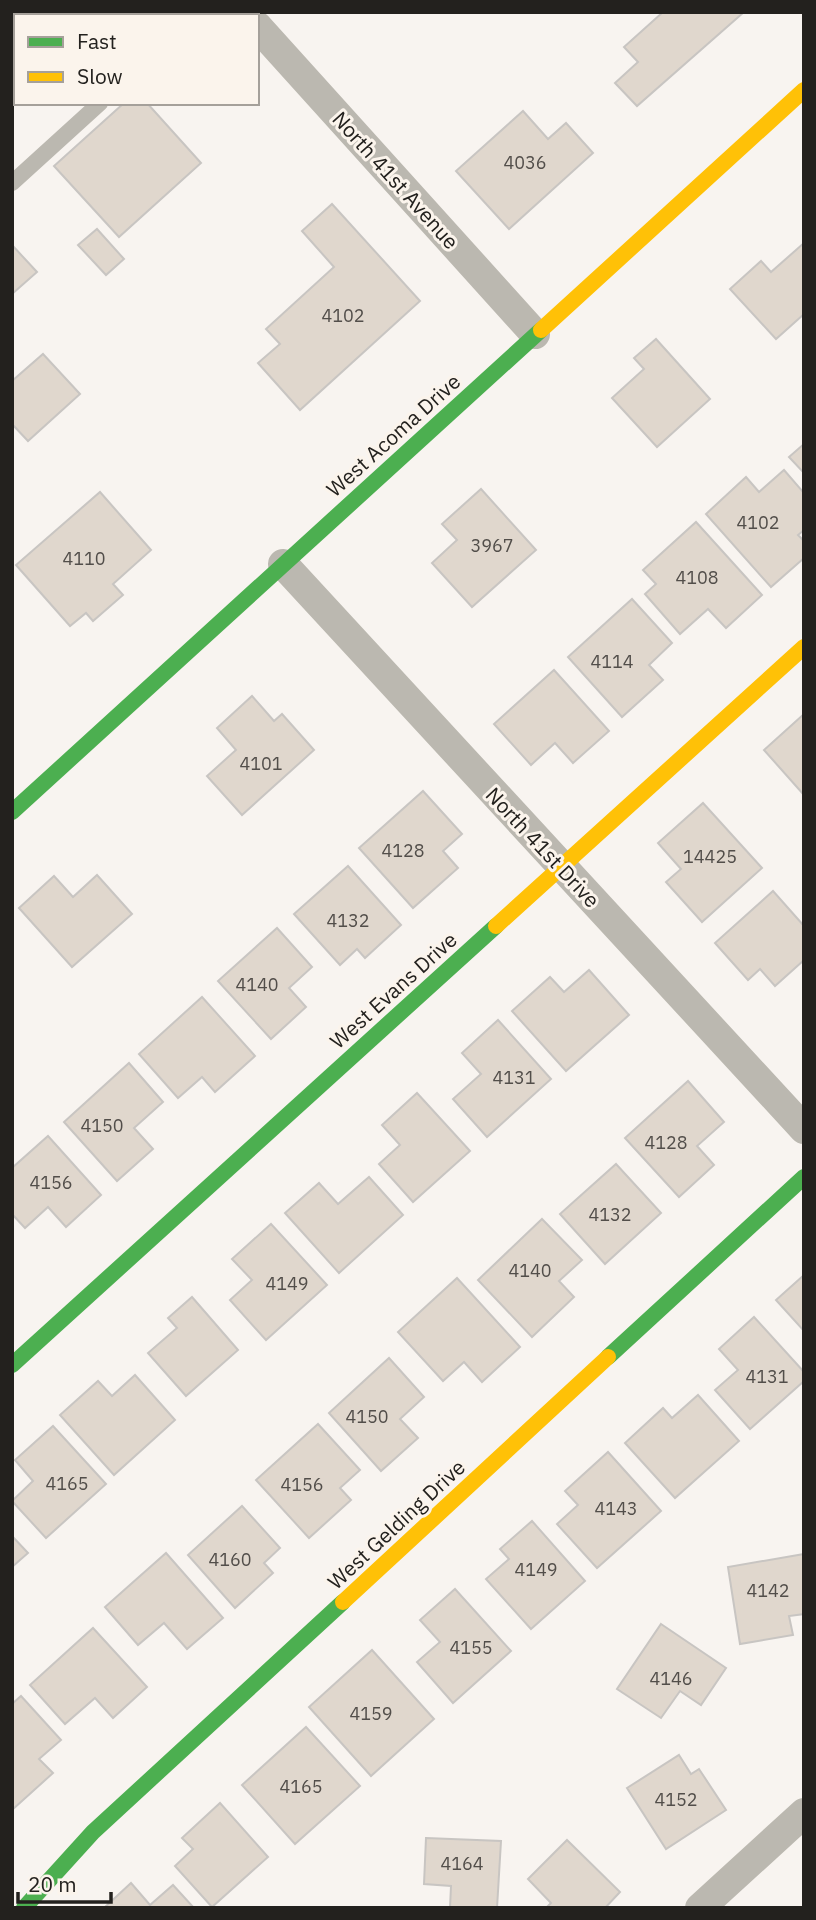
<svg xmlns="http://www.w3.org/2000/svg" width="816" height="1920" viewBox="0 0 816 1920" font-family="'IBM Plex Sans',sans-serif">
<style>
.building{fill:#e0d7cd;stroke:#c8c5c2;stroke-width:2}
.lines{fill:none;stroke-linecap:round;stroke-linejoin:round}
.lane{stroke:#bbb8b0;stroke-width:16}
.street{stroke:#bbb8b0;stroke-width:30}
.fast{stroke:#4caf50;stroke-width:16}
.slow{stroke:#ffc107;stroke-width:16}
.labels{text-anchor:middle;dominant-baseline:central;stroke-width:6;stroke-linejoin:round;paint-order:stroke}
.number-label{font-size:18px;fill:#524e4a}
.street-label{font-size:21px;fill:#23211e;stroke:#fbf4ec}
</style>
<rect width="100%" height="100%" fill="#f8f4f0"/>
<g class="building">
<polygon points="663,12 744,12 637,106 615,83 638,62 624,47"/>
<polygon points="124,103 147,103 201,163 119,237 54,166"/>
<polygon points="523,111 548,139 566,123 593,153 509,229 456,171"/>
<polygon points="332,204 420,301 300,410 258,363 280,344 266,329 334,267 302,231"/>
<polygon points="97,229 124,259 106,275 78,245"/>
<polygon points="804,243 804,314 776,339 730,289 761,261 771,272"/>
<polygon points="12,245 37,272 12,294"/>
<polygon points="656,339 710,399 657,447 612,398 644,369 634,358"/>
<polygon points="43,354 80,394 28,441 12,424 12,381"/>
<polygon points="804,444 804,473 789,457"/>
<polygon points="784,470 804,493 804,530 798,535 804,541 804,558 771,587 706,514 746,477 759,492"/>
<polygon points="481,489 536,550 472,607 432,563 457,540 442,524"/>
<polygon points="100,492 151,550 113,584 123,595 93,621 86,613 70,626 16,565"/>
<polygon points="696,522 762,595 726,628 708,609 680,634 645,594 656,584 643,570"/>
<polygon points="632,599 672,643 649,665 663,680 622,717 568,657"/>
<polygon points="554,670 609,731 573,763 555,743 531,765 494,724"/>
<polygon points="252,696 274,721 282,714 314,750 242,815 207,776 236,750 217,728"/>
<polygon points="804,714 804,795 764,750"/>
<polygon points="423,791 462,834 443,851 458,868 413,908 359,848"/>
<polygon points="703,803 762,868 702,922 666,882 681,869 658,843"/>
<polygon points="348,866 401,925 365,958 357,949 340,965 294,914"/>
<polygon points="97,875 132,914 72,967 19,908 54,876 73,897"/>
<polygon points="773,891 804,926 804,960 775,986 760,969 748,980 715,943"/>
<polygon points="277,928 312,967 289,988 306,1007 271,1039 218,981"/>
<polygon points="589,970 629,1015 566,1071 512,1011 550,977 564,992"/>
<polygon points="202,997 255,1056 215,1092 202,1077 178,1098 139,1054"/>
<polygon points="498,1020 551,1079 487,1137 453,1099 481,1074 462,1053"/>
<polygon points="129,1063 163,1102 134,1128 153,1149 117,1181 64,1122"/>
<polygon points="688,1081 724,1122 697,1146 714,1165 679,1197 625,1138"/>
<polygon points="417,1093 470,1151 413,1202 379,1164 400,1145 382,1125"/>
<polygon points="48,1136 101,1195 66,1227 48,1207 25,1228 12,1214 12,1168"/>
<polygon points="616,1164 661,1213 605,1264 560,1214"/>
<polygon points="369,1177 403,1215 339,1273 285,1213 319,1183 338,1204"/>
<polygon points="542,1219 582,1260 559,1281 574,1297 532,1337 478,1280"/>
<polygon points="271,1224 327,1285 266,1340 230,1300 252,1280 232,1259"/>
<polygon points="804,1275 804,1331 776,1300"/>
<polygon points="457,1278 520,1347 482,1382 464,1362 443,1381 398,1332"/>
<polygon points="192,1297 238,1350 186,1396 148,1353 177,1328 168,1318"/>
<polygon points="754,1317 804,1372 804,1381 750,1429 715,1390 738,1370 719,1349"/>
<polygon points="389,1358 424,1397 400,1419 418,1438 381,1471 329,1413"/>
<polygon points="135,1375 175,1420 114,1475 60,1415 98,1381 112,1396"/>
<polygon points="698,1395 739,1441 675,1498 625,1443 663,1408 672,1418"/>
<polygon points="318,1424 360,1470 340,1488 351,1500 309,1538 256,1480"/>
<polygon points="53,1426 106,1484 46,1538 12,1501 33,1481 15,1460"/>
<polygon points="608,1452 661,1511 597,1568 557,1524 578,1505 565,1491"/>
<polygon points="242,1506 280,1548 264,1563 273,1573 235,1608 188,1555"/>
<polygon points="532,1521 585,1581 531,1629 486,1579 509,1559 500,1549"/>
<polygon points="12,1536 28,1553 12,1567"/>
<polygon points="166,1553 223,1618 187,1649 164,1623 138,1645 105,1607"/>
<polygon points="804,1554 804,1614 789,1616 793,1635 740,1644 728,1567"/>
<polygon points="455,1589 511,1651 453,1703 417,1662 440,1642 420,1620"/>
<polygon points="661,1624 726,1668 701,1705 680,1691 661,1718 617,1689"/>
<polygon points="93,1628 147,1687 113,1718 95,1698 65,1724 30,1685"/>
<polygon points="372,1650 434,1719 371,1776 309,1707"/>
<polygon points="21,1696 61,1740 39,1759 53,1773 12,1810 12,1704"/>
<polygon points="306,1727 360,1786 295,1844 242,1785"/>
<polygon points="679,1755 691,1774 699,1769 726,1810 666,1849 627,1788"/>
<polygon points="220,1803 268,1857 212,1907 175,1866 193,1849 182,1838"/>
<polygon points="426,1838 501,1841 497,1908 450,1908 451,1886 424,1884"/>
<polygon points="567,1840 620,1892 605,1908 546,1908 551,1903 528,1879"/>
<polygon points="131,1883 150,1905 173,1885 194,1908 104,1908"/>
</g>
<g class="lines">
<g class="lane">
<polyline points="196,16 199,12"/>
<polyline points="12,183 100,103"/>
</g>
<g class="street">
<polyline points="257,26 535,334"/>
<polyline points="283,564 804,1129"/>
<polyline points="700,1908 804,1813"/>
</g>
<g class="fast">
<polyline points="12,812 541,330"/>
<polyline points="608,1357 804,1177"/>
<polyline points="12,1365 496,926"/>
<polyline points="24,1908 93,1832 343,1602"/>
</g>
<g class="slow">
<polyline points="541,330 804,90"/>
<polyline points="496,926 804,647"/>
<polyline points="343,1602 608,1357"/>
</g>
</g>
<g class="labels">
<g class="number-label">
<text x="525" y="162">4036</text>
<text x="343" y="315">4102</text>
<text x="758" y="522">4102</text>
<text x="492" y="545">3967</text>
<text x="84" y="558">4110</text>
<text x="697" y="577">4108</text>
<text x="612" y="661">4114</text>
<text x="261" y="763">4101</text>
<text x="403" y="850">4128</text>
<text x="710" y="856">14425</text>
<text x="348" y="920">4132</text>
<text x="257" y="984">4140</text>
<text x="514" y="1077">4131</text>
<text x="102" y="1125">4150</text>
<text x="666" y="1142">4128</text>
<text x="51" y="1182">4156</text>
<text x="610" y="1214">4132</text>
<text x="530" y="1270">4140</text>
<text x="287" y="1283">4149</text>
<text x="767" y="1376">4131</text>
<text x="367" y="1416">4150</text>
<text x="67" y="1483">4165</text>
<text x="302" y="1484">4156</text>
<text x="616" y="1508">4143</text>
<text x="230" y="1559">4160</text>
<text x="536" y="1569">4149</text>
<text x="768" y="1590">4142</text>
<text x="471" y="1647">4155</text>
<text x="671" y="1678">4146</text>
<text x="371" y="1713">4159</text>
<text x="301" y="1786">4165</text>
<text x="676" y="1799">4152</text>
<text x="462" y="1863">4164</text>
</g>
<g class="street-label">
<text transform="translate(396 180) rotate(48)">North 41st Avenue</text>
<text transform="translate(393 435) rotate(-42)">West Acoma Drive</text>
<text transform="translate(543 847) rotate(47)">North 41st Drive</text>
<text transform="translate(393 990) rotate(-42)">West Evans Drive</text>
<text transform="translate(396 1524) rotate(-43)">West Gelding Drive</text>
</g>
</g>
<rect width="816" height="1920" fill="none" stroke="#23211e" stroke-width="28"/>
<rect x="14" y="14" width="245" height="91" fill="#fbf4ec" stroke="#a5a09a" stroke-width="2"/>
<rect x="28" y="37" width="35" height="10" fill="#4caf50" stroke="#a5a09a" stroke-width="2"/>
<text x="77" y="49" font-size="21" fill="#23211e">Fast</text>
<rect x="28" y="72" width="35" height="10" fill="#ffc107" stroke="#a5a09a" stroke-width="2"/>
<text x="77" y="84" font-size="21" fill="#23211e">Slow</text>
<path d="M18 1892v10h93v-10" fill="none" stroke="#23211e" stroke-width="3.5"/>
<text x="28" y="1892" font-size="21" fill="#23211e" stroke="#fbf4ec" stroke-width="5" paint-order="stroke">20 m</text>
</svg>
